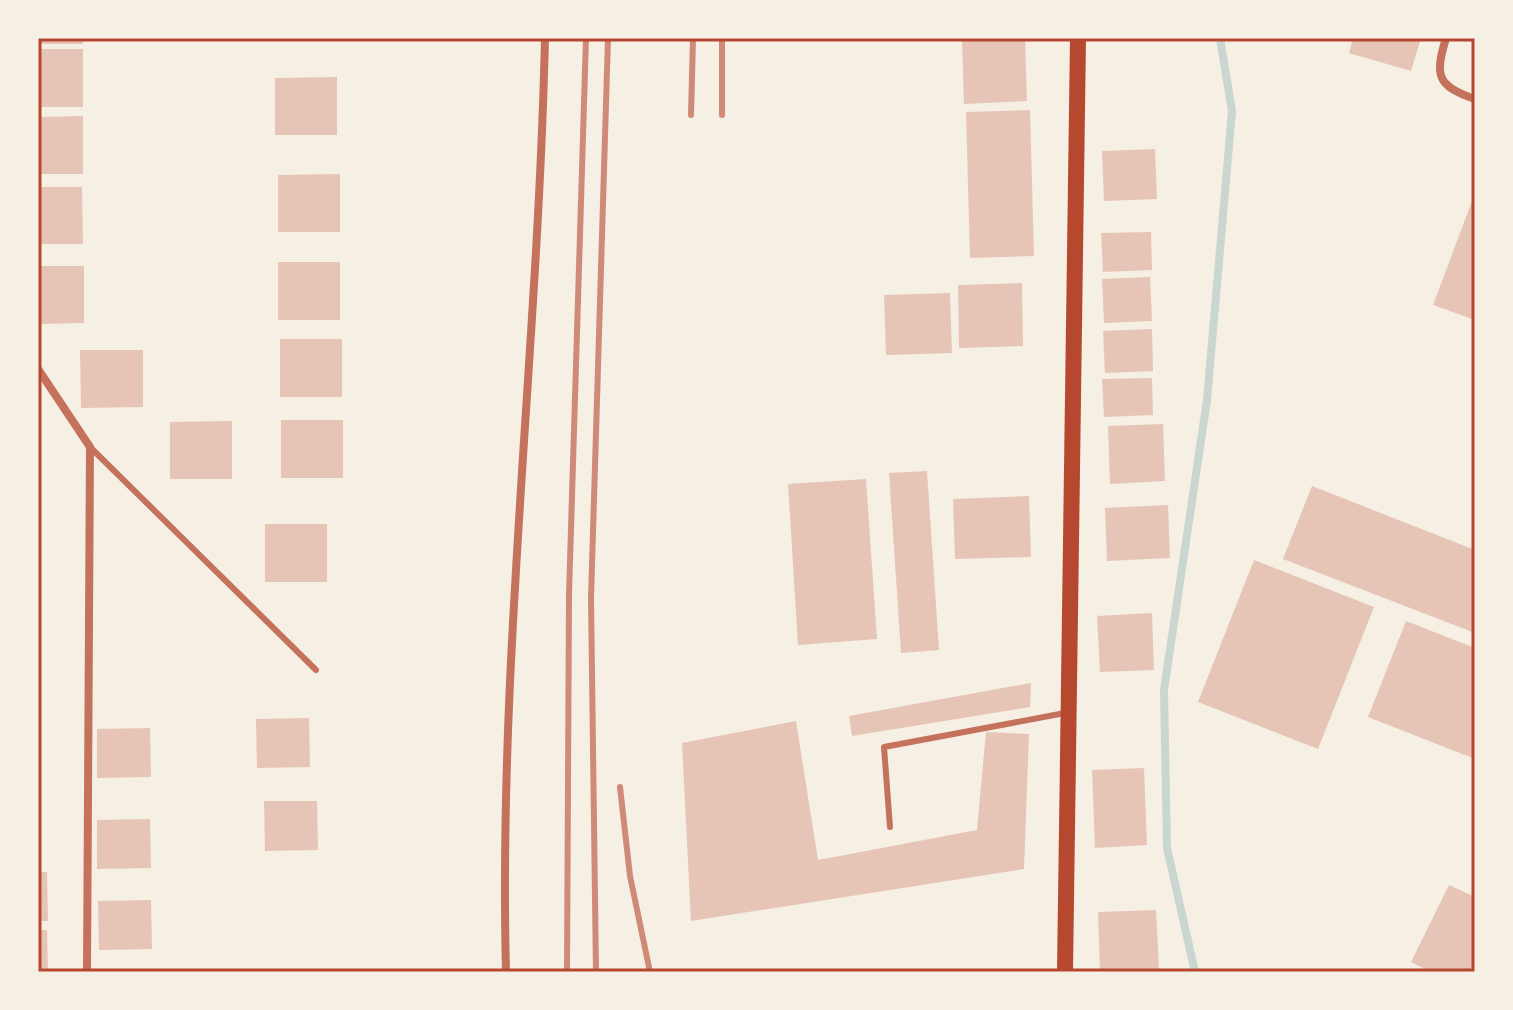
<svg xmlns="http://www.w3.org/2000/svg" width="1513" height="1010" viewBox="0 0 1513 1010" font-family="Inter,sans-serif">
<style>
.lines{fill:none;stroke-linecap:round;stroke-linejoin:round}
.stream{stroke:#c9d6d2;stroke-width:8}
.building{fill:#e6c5b7}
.service{stroke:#c5725c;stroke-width:6}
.minor{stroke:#c5725c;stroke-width:8}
.secondary{stroke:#b5482f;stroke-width:16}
.rail{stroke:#cf8b77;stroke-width:6}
.neatline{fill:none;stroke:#b5482f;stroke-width:3}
</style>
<rect width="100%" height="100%" fill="#f6efe4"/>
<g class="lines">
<polyline class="stream" points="1195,972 1167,848 1164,690 1207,400 1232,111 1220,38"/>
</g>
<g class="building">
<rect x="38" y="38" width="45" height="6"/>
<polygon points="962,38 1025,38 1027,101 964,104"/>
<polygon points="1353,38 1421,38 1411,71 1349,53"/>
<rect x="38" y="49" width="45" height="58"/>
<polygon points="337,77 337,135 275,135 275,78"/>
<polygon points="1030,110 1034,256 970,258 966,112"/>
<polygon points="83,116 83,174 38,174 38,117"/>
<polygon points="1155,149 1157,199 1104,201 1102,151"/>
<polygon points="340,174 340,232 278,232 278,175"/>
<polygon points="38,187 82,187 83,244 38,244"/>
<polygon points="1475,193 1475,320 1433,305"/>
<polygon points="1151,232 1152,270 1103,272 1101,233"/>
<rect x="278" y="262" width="62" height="58"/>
<polygon points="38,266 84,266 84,323 38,324"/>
<polygon points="1150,277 1152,321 1104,323 1102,279"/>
<polygon points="1022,283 1023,346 959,348 958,285"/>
<polygon points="950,293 952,353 886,355 884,295"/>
<polygon points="1152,329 1153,371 1105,373 1103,331"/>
<rect x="280" y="339" width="62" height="58"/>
<polygon points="80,350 143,350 143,407 81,408"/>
<polygon points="1152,378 1153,415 1104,417 1102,379"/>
<rect x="281" y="420" width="62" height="58"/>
<polygon points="232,421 232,479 170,479 170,422"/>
<polygon points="1163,424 1165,481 1110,484 1108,426"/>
<polygon points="927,471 939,650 901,653 889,473"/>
<polygon points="866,479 877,639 798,645 788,484"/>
<polygon points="1312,486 1475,550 1475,633 1283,559"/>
<polygon points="1029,496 1031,557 955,559 953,499"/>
<polygon points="1168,505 1170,558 1107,561 1105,508"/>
<rect x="265" y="524" width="62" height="58"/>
<polygon points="1254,560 1374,607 1318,749 1198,702"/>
<polygon points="1152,613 1154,670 1100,672 1097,616"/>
<polygon points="1406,621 1475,648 1475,759 1368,717"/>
<polygon points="1031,683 1030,707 852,736 849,716"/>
<polygon points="309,718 310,767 257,768 256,719"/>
<polygon points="796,721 818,860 977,830 986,732 1029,734 1024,869 691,921 682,743"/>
<polygon points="150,728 151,777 97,778 97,729"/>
<polygon points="1144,768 1147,845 1095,848 1092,770"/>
<polygon points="264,801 317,801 318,850 265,851"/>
<polygon points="150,819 151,868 97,869 97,820"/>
<polygon points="38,872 47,872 48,921 38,921"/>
<polygon points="1449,885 1475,897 1475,972 1431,972 1411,962"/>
<polygon points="151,900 152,949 99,950 98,901"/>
<polygon points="1156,910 1159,969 1100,971 1098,912"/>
<polygon points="38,930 47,930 48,972 38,972"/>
</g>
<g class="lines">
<g class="service">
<polyline points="90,447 316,670"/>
<polyline points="890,827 884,747 1065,713"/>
</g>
<g class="minor">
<path d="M1446,38C1435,75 1436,86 1475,99"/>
<polyline points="38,369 90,447 87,972"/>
<path d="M506,972C498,661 538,349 545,38"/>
</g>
<polyline class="secondary" points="1065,972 1078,38"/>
<g class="rail">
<polyline points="722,38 722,115"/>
<polyline points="691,115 693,38"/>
<polyline points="620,787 630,876 650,972"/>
<polyline points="567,972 569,594 586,38"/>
<polyline points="596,972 591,598 608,38"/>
</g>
</g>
<rect width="1513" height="1010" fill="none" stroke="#f6efe4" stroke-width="80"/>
<rect x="40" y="40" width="1433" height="930" class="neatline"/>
</svg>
